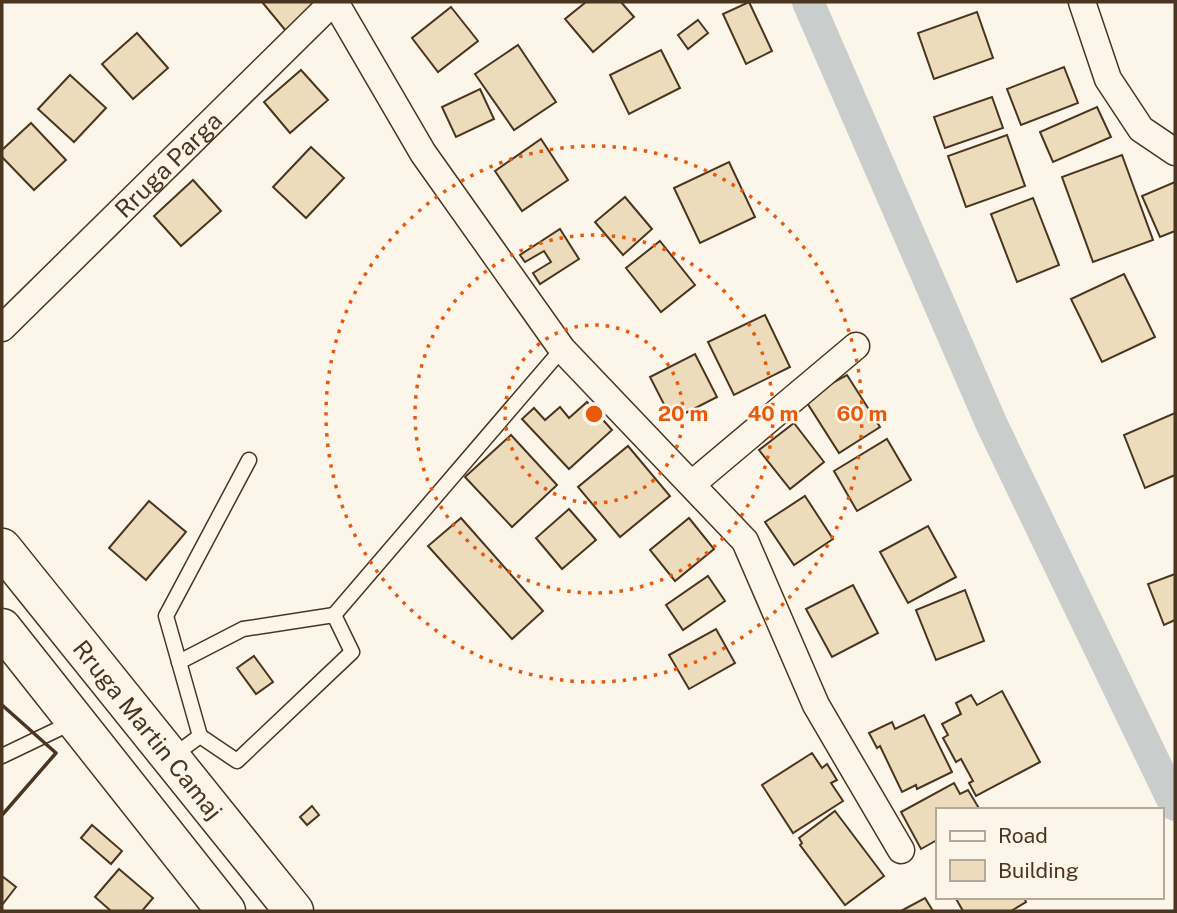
<svg xmlns="http://www.w3.org/2000/svg" width="1177" height="913" viewBox="0 0 1177 913" font-family="'Public Sans',sans-serif">
<style>
.lines{fill:none;stroke-linecap:round;stroke-linejoin:round}
.canal{stroke:#c9cecd;stroke-width:32}
.building{fill:#ecdcbc;stroke:#4a3520;stroke-width:2}
.lane-casing{stroke:#4a3520;stroke-width:17}
.street-casing{stroke:#4a3520;stroke-width:29}
.highway-casing{stroke:#4a3520;stroke-width:41}
.lane{stroke:#fbf6e9;stroke-width:14}
.street{stroke:#fbf6e9;stroke-width:26}
.highway{stroke:#fbf6e9;stroke-width:38}
.wall{stroke:#4a3520;stroke-width:3.5}
.ring{fill:none;stroke:#e8590c;stroke-width:3.5;stroke-dasharray:3.5 7}
.labels{text-anchor:middle;dominant-baseline:central;stroke-width:5;stroke-linejoin:round;paint-order:stroke}
.street-label{font-size:24px;fill:#4a3520;stroke:#fbf6e9}
.centre{fill:#e8590c;stroke:#fbf6e9;stroke-width:3.5}
.ring-label{font-size:21px;text-anchor:middle;font-weight:bold;fill:#e8590c;stroke:#fbf6e9;stroke-width:5;stroke-linejoin:round;paint-order:stroke}
</style>
<rect width="100%" height="100%" fill="#fbf6e9"/>
<g class="lines">
<polyline class="canal" points="808,2 992,425 1175,805"/>
</g>
<g class="building">
<polygon points="262,2 313,2 316,5 286,31"/>
<polygon points="586,2 621,2 634,17 593,52 565,19"/>
<polygon points="749,2 772,51 746,64 723,14"/>
<polygon points="451,7 478,41 438,72 412,38"/>
<polygon points="977,12 993,58 934,79 918,33"/>
<polygon points="698,20 708,33 688,49 678,35"/>
<polygon points="137,33 168,68 133,99 102,64"/>
<polygon points="518,45 556,102 514,130 475,74"/>
<polygon points="661,50 680,88 629,114 610,75"/>
<polygon points="1064,67 1078,103 1021,125 1007,89"/>
<polygon points="301,70 328,100 290,133 264,102"/>
<polygon points="70,75 106,108 74,142 38,109"/>
<polygon points="480,89 494,119 456,137 442,107"/>
<polygon points="992,97 1003,128 945,148 934,117"/>
<polygon points="1097,107 1111,137 1053,162 1040,132"/>
<polygon points="31,123 66,160 34,190 2,157 2,150"/>
<polygon points="1007,135 1025,186 966,207 948,156"/>
<polygon points="541,139 568,180 522,211 495,171"/>
<polygon points="311,147 344,178 306,218 273,187"/>
<polygon points="1122,155 1153,240 1093,262 1062,177"/>
<polygon points="729,162 755,217 700,243 674,188"/>
<polygon points="193,180 221,211 181,246 154,216"/>
<polygon points="1175,182 1175,231 1160,237 1142,196"/>
<polygon points="625,197 652,229 623,255 595,222"/>
<polygon points="1033,198 1059,265 1017,282 991,214"/>
<polygon points="560,229 579,259 540,284 533,273 551,262 544,251 525,262 520,255"/>
<polygon points="660,241 695,285 661,312 626,268"/>
<polygon points="1124,274 1155,337 1102,362 1071,299"/>
<polygon points="765,315 790,367 734,395 708,342"/>
<polygon points="695,354 717,397 672,420 650,377"/>
<polygon points="847,375 880,427 839,453 804,398"/>
<polygon points="587,402 612,430 569,469 522,419 534,408 545,420 560,407 569,418"/>
<polygon points="1175,413 1175,475 1145,488 1124,435"/>
<polygon points="794,423 824,462 790,489 759,450"/>
<polygon points="511,435 557,485 512,527 465,477"/>
<polygon points="887,439 911,480 857,511 834,471"/>
<polygon points="628,446 670,496 620,537 578,487"/>
<polygon points="805,496 833,539 794,565 765,522"/>
<polygon points="149,501 186,532 146,580 109,548"/>
<polygon points="569,509 596,540 562,569 536,538"/>
<polygon points="461,518 543,611 512,639 428,546"/>
<polygon points="689,518 714,549 675,581 650,550"/>
<polygon points="928,526 956,577 908,603 880,552"/>
<polygon points="1175,574 1175,620 1164,625 1148,584"/>
<polygon points="708,576 725,601 683,630 666,605"/>
<polygon points="853,585 878,633 832,657 806,609"/>
<polygon points="965,590 984,641 936,660 916,610"/>
<polygon points="716,629 735,663 689,689 669,655"/>
<polygon points="254,656 273,682 256,694 237,668"/>
<polygon points="1002,691 1040,762 976,796 969,783 973,781 961,759 956,762 943,738 948,735 942,724 961,714 956,703 971,695 977,705"/>
<polygon points="924,715 952,772 917,789 916,785 902,792 880,746 877,748 869,733 892,722 895,729"/>
<polygon points="812,753 822,768 827,764 837,780 831,783 843,801 793,833 762,785"/>
<polygon points="954,783 960,794 968,790 980,810 937,810 937,840 921,849 901,812"/>
<polygon points="312,806 319,815 307,825 300,817"/>
<polygon points="835,811 884,876 845,905 800,845 802,843 799,838"/>
<polygon points="92,825 122,851 111,864 81,838"/>
<polygon points="119,869 153,898 142,911 111,911 95,897"/>
<polygon points="2,876 16,887 2,905"/>
<polygon points="955,897 1024,897 1026,902 1011,911 963,911"/>
<polygon points="925,898 933,911 901,911"/>
</g>
<g class="lines">
<g class="lane-casing">
<g id="lane">
<polyline points="334,615 562,349"/>
<polyline points="179,662 243,629 334,615 352,652 237,761 200,736"/>
<polyline points="2,756 73,722"/>
<polyline points="173,756 200,736 166,616 249,460"/>
</g>
</g>
<g class="street-casing">
<g id="street">
<polyline points="335,2 423,153 562,349 745,541 816,705 901,850"/>
<polyline points="1082,2 1108,79 1141,129 1175,152"/>
<path id="s1" d="M2,328L333,2"/>
<polyline points="692,484 856,346"/>
</g>
</g>
<g class="highway-casing">
<g id="highway">
<path id="s2" d="M2,548L294,911"/>
<polyline points="2,628 226,911"/>
</g>
</g>
<use href="#lane" class="lane"/>
<use href="#street" class="street"/>
<use href="#highway" class="highway"/>
<polyline class="wall" points="2,705 56,753 3,814 2,813"/>
</g>
<g class="ring">
<circle cx="594" cy="414" r="89"/>
<circle cx="594" cy="414" r="179"/>
<circle cx="594" cy="414" r="268"/>
</g>
<g class="labels">
<g class="street-label">
<text stroke="none"><textPath href="#s1" startOffset="233">Rruga Parga</textPath></text>
<text stroke="none"><textPath href="#s2" startOffset="233">Rruga Martin Camaj</textPath></text>
</g>
</g>
<circle cx="594" cy="414" r="10" class="centre"/>
<g class="ring-label">
<text x="683" y="421">20 m</text>
<text x="773" y="421">40 m</text>
<text x="862" y="421">60 m</text>
</g>
<rect width="1177" height="913" fill="none" stroke="#4a3520" stroke-width="7"/>
<rect x="936" y="808" width="228" height="91" fill="#fbf6e9" stroke="#b4a999" stroke-width="2"/>
<rect x="950" y="831" width="35" height="10" fill="#fbf6e9" stroke="#b4a999" stroke-width="2"/>
<text x="998" y="843" font-size="21" fill="#4a3520">Road</text>
<rect x="950" y="860" width="35" height="21" fill="#ecdcbc" stroke="#b4a999" stroke-width="2"/>
<text x="998" y="878" font-size="21" fill="#4a3520">Building</text>
</svg>
